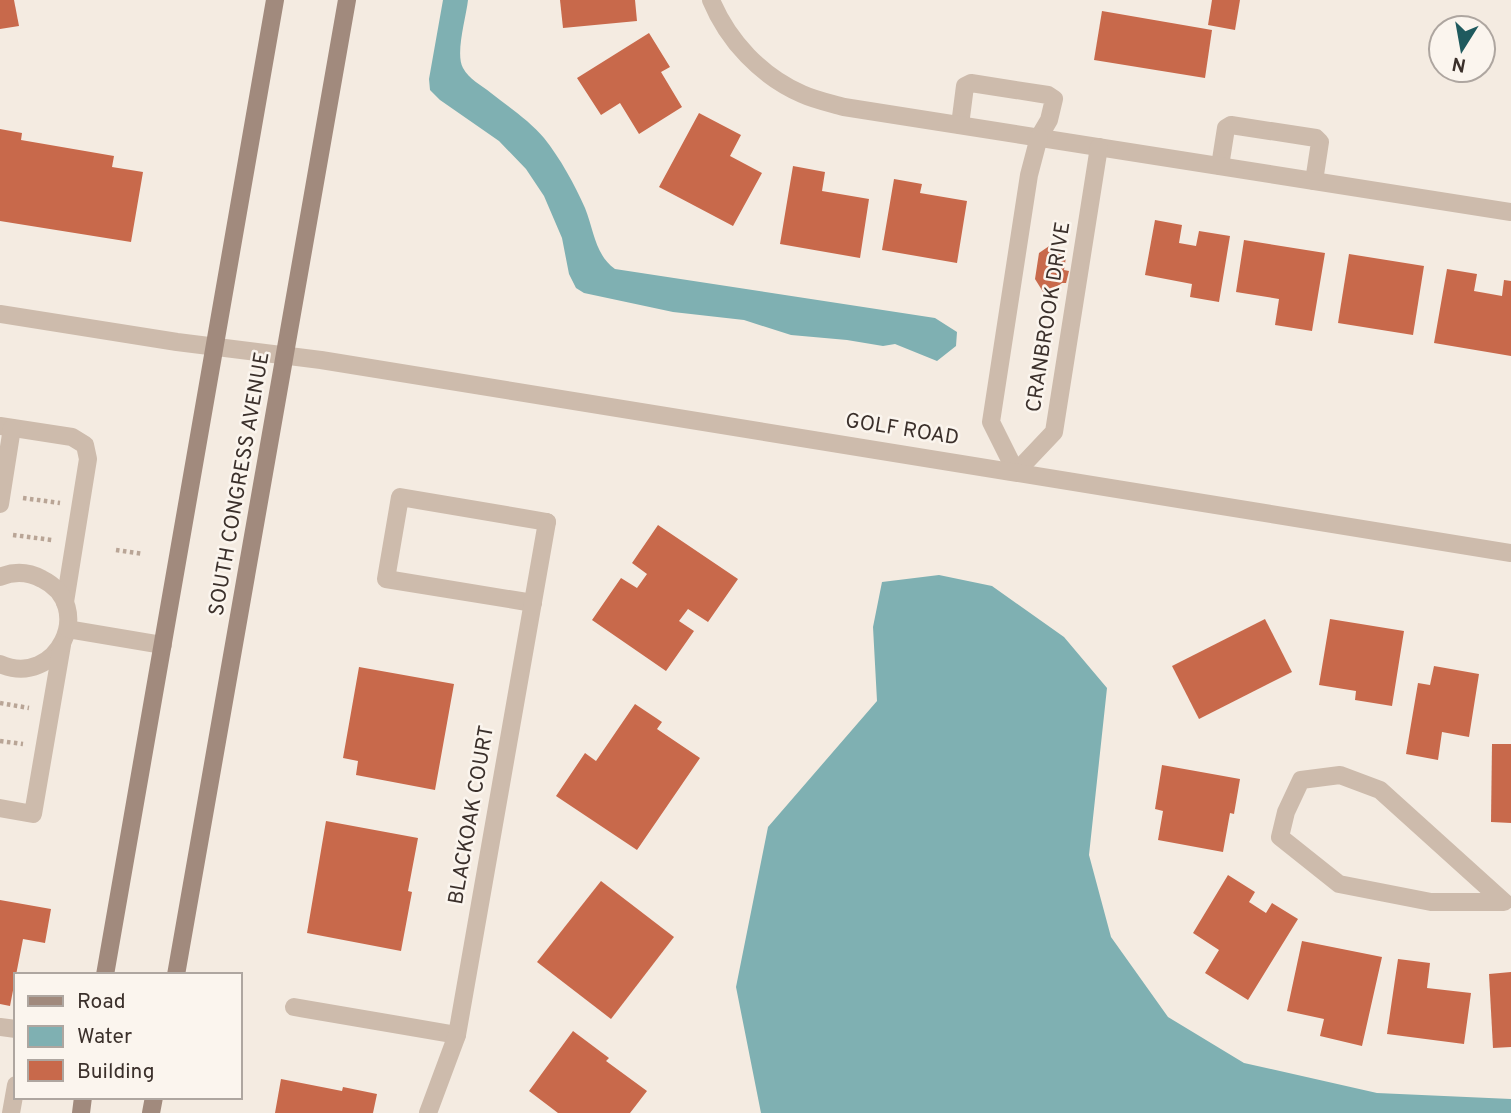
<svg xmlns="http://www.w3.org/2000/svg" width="1511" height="1113" viewBox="0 0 1511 1113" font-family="Overpass,sans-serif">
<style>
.water{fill:#7fb0b2}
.building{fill:#c8694b}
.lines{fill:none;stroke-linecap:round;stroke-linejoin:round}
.path{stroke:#b9a596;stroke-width:4.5;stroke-dasharray:3.5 3.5;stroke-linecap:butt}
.service{stroke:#cdbbac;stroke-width:18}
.minor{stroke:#cdbbac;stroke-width:18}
.tertiary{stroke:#cdbbac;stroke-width:18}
.secondary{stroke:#a18a7d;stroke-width:18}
.labels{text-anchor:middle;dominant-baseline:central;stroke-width:5;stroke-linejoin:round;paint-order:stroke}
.street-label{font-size:21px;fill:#3b302b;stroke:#fbf5ee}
</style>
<rect width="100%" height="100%" fill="#f4ebe1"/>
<g class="water">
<path d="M443,0H468C466,18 455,54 463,68C469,79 481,85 491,93C509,107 530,121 544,138C560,158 575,185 585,208C594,230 595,255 615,269L935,318L957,332L956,346L937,361L895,344L883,346L847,340L791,335L744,320L673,312L584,293L576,288L569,274L562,238L544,196L526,169L499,141L440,100L430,90L429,79Z"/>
<polygon points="939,575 992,586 1064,637 1107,688 1089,855 1111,937 1168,1017 1244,1063 1377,1093 1511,1099 1511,1113 761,1113 736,987 768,827 877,701 873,627 882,582"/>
</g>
<g class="building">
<polygon points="0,0 14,0 19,26 0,29"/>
<polygon points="560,0 635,0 637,21 563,28"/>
<polygon points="1212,0 1240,0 1235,30 1208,25"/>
<polygon points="1102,11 1212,30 1205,78 1094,60"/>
<polygon points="649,33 670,67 661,72 682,107 639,134 620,103 601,115 577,78"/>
<polygon points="699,113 741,135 730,156 762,173 733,226 659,187"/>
<polygon points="0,129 22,133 21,140 114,156 112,167 143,172 131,242 0,221"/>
<polygon points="793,166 825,172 822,191 869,199 860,258 780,244"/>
<polygon points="894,179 922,184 920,193 967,201 957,263 882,250"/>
<polygon points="1155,220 1182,225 1179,243 1196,246 1199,231 1230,236 1219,302 1190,297 1192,284 1145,275"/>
<polygon points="1244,240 1325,253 1312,331 1275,325 1279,299 1236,292"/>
<polygon points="1055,242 1066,257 1064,270 1069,271 1066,283 1062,283 1045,295 1035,279 1039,253"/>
<polygon points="1349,254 1424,266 1413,335 1338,323"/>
<polygon points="1447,269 1477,274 1474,291 1502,296 1504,280 1511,281 1511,356 1434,343"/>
<polygon points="658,525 738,579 708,622 688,609 679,621 694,631 666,671 592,620 621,578 637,588 647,574 632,563"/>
<polygon points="1265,619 1292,672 1199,719 1172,666"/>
<polygon points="1330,619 1404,631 1392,706 1355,700 1356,691 1319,685"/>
<polygon points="1434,666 1479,674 1469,737 1442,732 1438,760 1406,754 1418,683 1430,685"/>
<polygon points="359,667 454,684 435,790 356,775 358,761 343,758"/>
<polygon points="635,704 662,722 657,729 700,758 637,850 556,796 585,753 596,761"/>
<polygon points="1492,744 1511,744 1511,823 1491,822"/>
<polygon points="1162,765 1240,779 1234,814 1230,813 1223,852 1158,840 1163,811 1155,809"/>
<polygon points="326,821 418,838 408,891 412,892 401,951 307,933"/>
<polygon points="1228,875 1255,892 1249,902 1266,913 1272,903 1298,919 1248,1000 1205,973 1219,950 1193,933"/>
<polygon points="601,881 674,937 611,1019 537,962"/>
<polygon points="0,900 51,909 45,943 23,939 10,1006 0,1004"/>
<polygon points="1302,941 1382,957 1362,1046 1320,1036 1324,1019 1287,1011"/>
<polygon points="1398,959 1430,963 1427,988 1471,993 1464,1044 1387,1034"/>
<polygon points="1511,972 1511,1047 1493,1048 1489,974"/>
<polygon points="573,1031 609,1058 606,1061 647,1091 630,1113 558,1113 529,1091"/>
<polygon points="281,1079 342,1091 343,1087 377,1094 373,1113 275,1113"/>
</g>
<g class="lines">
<g class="path">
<polyline points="23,498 60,503"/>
<polyline points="13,535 52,540"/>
<polyline points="116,550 143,554"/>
<polyline points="0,703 29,708"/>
<polyline points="0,741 23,744"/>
</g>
<g class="service">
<polyline points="960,125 965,86 971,83 1048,95 1054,99 1049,120 1039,137"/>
<polyline points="1220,166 1226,128 1231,125 1316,138 1320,142 1314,181"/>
<polyline points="0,426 72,437 85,445 88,459 65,602"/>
<polyline points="0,504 12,428"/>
<path d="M0,577C14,571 29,572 42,579C97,606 57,689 0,664"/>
<polyline points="533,603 386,579 400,497 547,522"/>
<polyline points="68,629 163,645"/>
<polyline points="0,808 33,814 62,645"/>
<polyline points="294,1007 457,1035"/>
</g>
<g class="minor">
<path d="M711,0C728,41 761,76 802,94C815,100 830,103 844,107L1511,212"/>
<polyline points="1039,137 1029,175 991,422 1016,472 1054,432 1099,147"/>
<polygon points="1340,775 1380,790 1504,902 1431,902 1339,884 1280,837 1286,812 1301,780"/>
<polyline points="0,1027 16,1029"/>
<polyline points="11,1113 16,1085"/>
<polyline points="428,1113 457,1035 547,522"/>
</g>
<polyline class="tertiary" points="0,314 177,342 321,360 1511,553"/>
<g class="secondary">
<polyline points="105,975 275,0"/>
<polyline points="176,975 347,0"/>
<polyline points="81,1113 83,1097"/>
<polyline points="151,1113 154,1097"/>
</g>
</g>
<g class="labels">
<g class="street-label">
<text transform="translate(1049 317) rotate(-81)">CRANBROOK DRIVE</text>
<text transform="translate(902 430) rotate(9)">GOLF ROAD</text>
<text transform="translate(240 484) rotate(-80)">SOUTH CONGRESS AVENUE</text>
<text transform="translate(472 815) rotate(-80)">BLACKOAK COURT</text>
</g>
</g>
<rect x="14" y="973" width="228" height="126" fill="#fbf5ee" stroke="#aea6a0" stroke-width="2"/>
<rect x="28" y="996" width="35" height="10" fill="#a18a7d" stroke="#aea6a0" stroke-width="2"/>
<text x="77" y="1008" font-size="21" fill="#3b302b">Road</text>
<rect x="28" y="1026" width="35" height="21" fill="#7fb0b2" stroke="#aea6a0" stroke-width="2"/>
<text x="77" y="1043" font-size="21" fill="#3b302b">Water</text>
<rect x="28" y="1060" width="35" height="21" fill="#c8694b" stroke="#aea6a0" stroke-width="2"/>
<text x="77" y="1078" font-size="21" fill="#3b302b">Building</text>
<g transform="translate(1462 49) rotate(191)"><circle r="33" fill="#fbf5ee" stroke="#aea6a0" stroke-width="2"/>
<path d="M0-5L12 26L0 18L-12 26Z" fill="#1f5a5e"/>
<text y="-10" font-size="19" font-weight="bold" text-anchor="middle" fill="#3b302b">N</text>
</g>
</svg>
